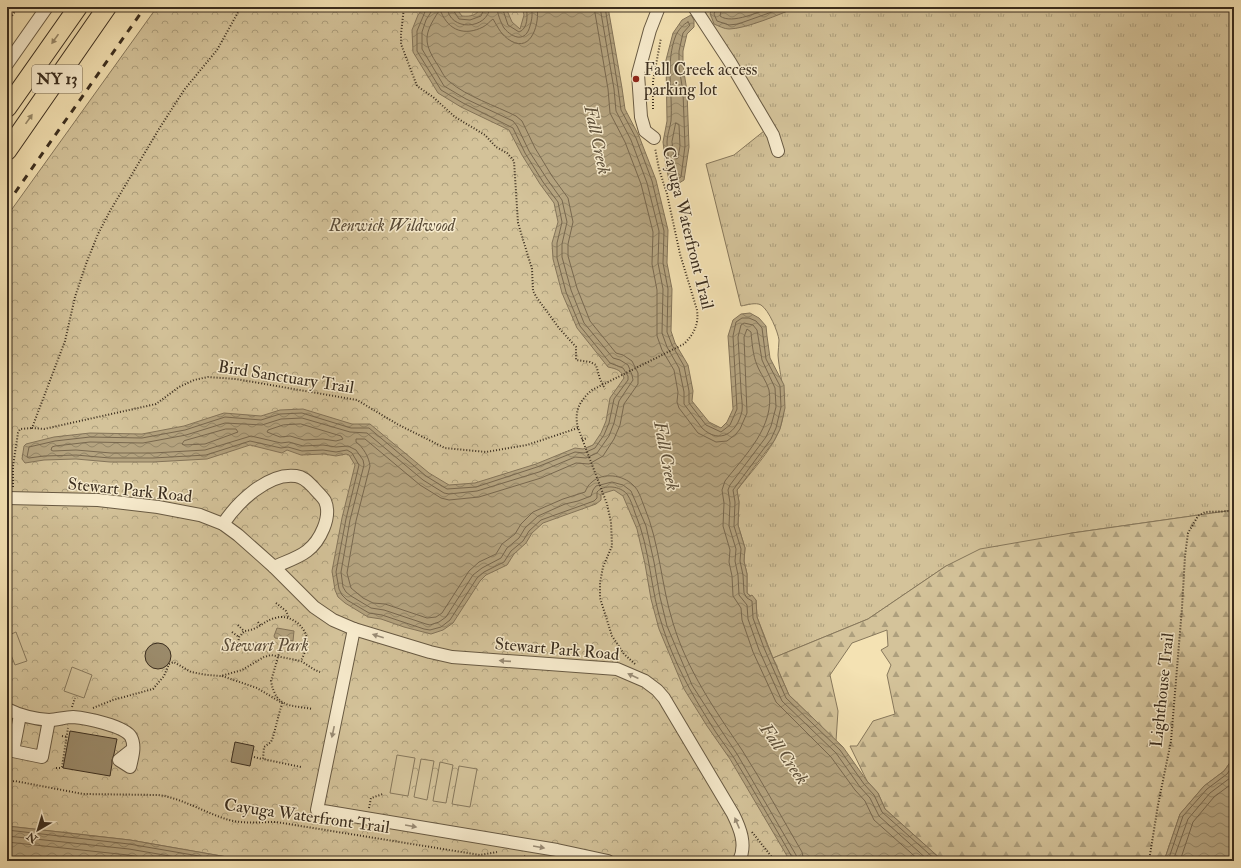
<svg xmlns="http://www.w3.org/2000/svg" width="1241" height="868" viewBox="0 0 1241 868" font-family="'IM FELL Double Pica',serif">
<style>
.grass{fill:url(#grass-tufts);stroke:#87785c}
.forest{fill:url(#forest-firs);stroke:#87785c}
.park{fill:url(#park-crowns);stroke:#87785c}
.pitch{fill:#d4c39a;stroke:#87785c}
.water{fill:url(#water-waves);stroke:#847459}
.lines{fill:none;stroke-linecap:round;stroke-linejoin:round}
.shore{stroke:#78684f;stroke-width:1}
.building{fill:#9b8b6b;stroke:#3a2d1e}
.minor-casing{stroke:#685a43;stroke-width:14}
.highway-casing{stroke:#3a2d1e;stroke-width:20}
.path{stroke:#3a2d1e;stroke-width:2;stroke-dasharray:1 2;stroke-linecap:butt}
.minor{stroke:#f8ecce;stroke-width:12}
.highway{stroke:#f4e2b3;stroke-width:18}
.rail{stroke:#3a2d1e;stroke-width:3;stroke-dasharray:7 7;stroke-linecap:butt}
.oneway{fill:#978868}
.oneway2{fill:#998c76}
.poi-dot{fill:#8f2418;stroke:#f8ecce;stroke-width:1.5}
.labels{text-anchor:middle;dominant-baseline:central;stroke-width:3;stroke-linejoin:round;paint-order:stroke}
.shield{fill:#f8ecce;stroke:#736653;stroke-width:1}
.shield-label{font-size:16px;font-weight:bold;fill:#3a2d1e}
.poi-label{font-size:17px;fill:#3a2d1e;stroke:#f8ecce;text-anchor:start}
.park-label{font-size:17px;font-style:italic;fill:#594b37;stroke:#f8ecce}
.street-label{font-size:17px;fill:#3a2d1e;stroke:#f8ecce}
.water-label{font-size:18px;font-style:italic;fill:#5f513b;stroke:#f8ecce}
</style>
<defs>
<pattern id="grass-tufts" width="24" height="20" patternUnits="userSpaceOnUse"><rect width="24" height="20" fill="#d4c39a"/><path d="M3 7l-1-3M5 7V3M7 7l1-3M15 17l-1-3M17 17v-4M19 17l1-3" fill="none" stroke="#ad9f7d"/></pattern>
<pattern id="forest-firs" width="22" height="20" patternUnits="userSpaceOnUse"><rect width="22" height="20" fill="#d4c39a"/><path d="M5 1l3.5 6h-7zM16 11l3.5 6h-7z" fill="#ad9f7d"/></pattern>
<pattern id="park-crowns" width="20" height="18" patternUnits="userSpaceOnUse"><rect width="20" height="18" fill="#d4c39a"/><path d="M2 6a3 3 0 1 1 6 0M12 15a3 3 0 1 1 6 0" fill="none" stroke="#ad9f7d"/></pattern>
<pattern id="water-waves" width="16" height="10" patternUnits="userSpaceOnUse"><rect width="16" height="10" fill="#b5a480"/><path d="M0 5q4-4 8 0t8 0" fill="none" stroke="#948668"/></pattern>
</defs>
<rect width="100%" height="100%" fill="#f4e2b3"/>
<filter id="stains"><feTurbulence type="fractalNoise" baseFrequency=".005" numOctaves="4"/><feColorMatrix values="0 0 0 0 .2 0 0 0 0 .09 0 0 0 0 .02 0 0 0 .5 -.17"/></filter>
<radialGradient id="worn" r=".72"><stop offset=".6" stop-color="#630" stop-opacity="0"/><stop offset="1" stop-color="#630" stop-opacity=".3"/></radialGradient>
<path class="grass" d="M706,7H1234V510L1072,533L946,566L868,619L773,658L757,617L756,600L747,593V574L744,561L745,548L738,525L739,502L737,490C751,472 770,452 779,431C790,403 780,382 778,355C778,350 779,345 779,340C778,332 769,310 761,305C756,302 747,305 741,306L706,164L734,155L769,127L703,8Z"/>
<polygon class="forest" points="1234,510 1234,757 1224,771 1204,786 1180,814 1164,861 943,861 885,809 878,793 867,781 850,746 857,746 873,721 895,714 887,675 891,665 881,650 888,646 887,630 852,643 830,675 838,711 836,741 789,695 773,658 868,619 946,566 980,549 1072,533"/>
<polygon class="park" points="157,7 575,7 663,448 865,861 250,861 130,840 7,826 7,216"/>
<g class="pitch">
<polygon points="16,632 27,661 15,665 7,645 7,636"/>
<polygon points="72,667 92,675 84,698 64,691"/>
<polygon points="397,755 415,758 408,796 390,793"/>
<polygon points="421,759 434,761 427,800 414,797"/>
<polygon points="440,762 453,765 446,803 433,801"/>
<polygon points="459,766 477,769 470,807 452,804"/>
</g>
<g class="water">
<path d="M424,7H455L462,16C471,17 477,15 482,7L506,8L512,22L520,29L524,15L522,7H608L622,88L625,109L639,136L656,180L668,230L667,263L672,289L671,331L675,343L688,365L693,391L692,401L709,422L721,428L727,422L733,409L728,336L733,320L741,314L750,313L759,318L766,326L767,336L770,358L784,385L785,408L780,429L774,441L737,490L739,502L738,525L745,548L744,561L747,574V593L750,596L752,595L756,600L757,617L768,647L789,695L843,747L867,781L878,793L885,809L943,861H790L730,759L707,726L684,689L659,629L651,599L645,564L637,529L623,496L614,490L601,494V500L596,504L543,523L532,533L526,543L514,554L507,565L486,575L480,581L453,623L443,630L431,634L404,627L381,619L368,617L345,603L338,597L335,590L332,571L342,518L355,465L349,455L346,454L336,456L324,454L301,455L287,450L282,453L250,445L207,459L153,462H110L76,459L44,460L25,463L22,459L24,446L26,444L54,437L90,433L142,434L184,426L224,413L261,416L280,410L303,409L352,424H370L429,473L449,485L475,483L536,464L575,448L583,449L593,445L601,433L606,421L610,398L624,378C621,370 617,369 608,367L577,328L562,293L553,259L552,243L558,222L554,203L540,184L522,155L509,130L461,107L438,93L413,52L412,30L418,15Z"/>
<path d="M716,7H797C781,14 745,29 729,29C724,29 719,26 714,24L710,13Z"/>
<polygon points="691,15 694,20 694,27 687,34 683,51 683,66 687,91 689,147 684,180 676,185 669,180 666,166 663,142 667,121 666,60 673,33 682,20"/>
<polygon points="277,628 294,631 293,641 275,638 274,636"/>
<polygon points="1234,757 1234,861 1164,861 1180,814 1204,786 1224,771"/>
<polygon points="7,826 130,840 250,861 7,861"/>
</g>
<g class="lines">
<g class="shore">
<path d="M427,7L417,31V51L441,90L463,103L513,128L525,153L543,182L558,202L562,222L557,243V258L566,292L580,326L610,363L623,368L628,376V380L614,399L609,423L604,435L595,448L584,453L575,452L537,467L476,487L447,489L426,476L369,428H351L302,413L280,414L261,420L225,417L185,430L142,438L90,437L55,441L29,447L27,457L29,458L44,456L76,455L110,458H153L206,455L250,441L281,448L288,447L302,451L323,450L336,452L347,450L352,453L359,465L346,519L336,572L339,589L342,595L347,600L369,613L382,615L424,629L430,630L441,627L450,620L477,578L484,572L504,562L511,551L523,541L529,531L541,520L594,501L597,498V492C604,484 620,486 627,494C631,500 633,507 635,513C651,550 650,591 663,628C674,662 691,693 710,723C717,735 726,746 734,758C754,791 773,824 792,857L793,861"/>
<polyline points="432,7 431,12 426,20 422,32 422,49 444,86 466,99 513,121 517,126 529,151 547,179 562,200 567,222 562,244 562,257 571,290 584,323 613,358 620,360 628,365 632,375 633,380 619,401 614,423 609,436 597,453 586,458 575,457 539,472 477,491 449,494 444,493 423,480 367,433 350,432 302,418 281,419 262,425 225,423 186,435 143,443 90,442 55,446 52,447 51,450 53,451 76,450 111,453 153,453 205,450 251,436 281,443 289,442 303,446 323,445 336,447 348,446 356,450 363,460 364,465 350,520 341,572 343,587 346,592 351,596 371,608 384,610 426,624 430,625 439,622 446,617 473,575 482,568 501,558 507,548 519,538 525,528 538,516 565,504 578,501 591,496 593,490 596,486 612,482 623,485 631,491 646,526 654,562 660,597 667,626 683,664 692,685 715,721 737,754 796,855 798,861"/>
<path d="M447,7C449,32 488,30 490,7"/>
<polyline points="452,7 453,10 459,19 470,20 481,16 485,7"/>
<path d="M497,7C497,13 501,23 504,28C513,39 526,42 530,26C532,19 533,14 531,7"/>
<path d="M502,7L508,25L519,32C528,29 528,15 526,7"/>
<path d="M537,7C540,22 532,53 511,41C501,35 499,29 493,19C490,21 487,25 483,27C465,36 449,31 441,12L439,11C423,35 423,43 439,67C442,72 445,79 450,82C466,96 496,106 516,116L522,121L535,148L552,176L568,198L573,222L568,244V256L577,288L590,321L616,353L623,355L632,361L638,373V384L624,404L620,425L614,439L603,456L589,464L576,463L541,478L479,497L449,500L441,498L420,485L365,439H356V442C363,447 369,457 370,466L356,521L347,573L351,588L363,598L373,603L385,604L427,618L436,617L442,613L469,571L479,562L496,554L502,544L515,534L521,524L533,512L563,499L585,492C587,488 588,485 592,482C603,472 623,475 633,485C639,490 641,499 644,506C660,544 661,585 673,623C687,670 715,710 742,750C763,783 782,818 802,852L804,861"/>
<path d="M594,7L608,89L610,113L625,142L641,184L653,232L652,264L657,290V336L662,350L674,370L678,392L677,402L679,408L698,433L716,442L727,441L736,434L740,429L747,413L744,337L747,329L751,332C752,343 753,356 757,365C760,373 767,382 769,390C775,427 745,455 725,481L722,490L724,503L723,526L730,550L729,562L732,576L733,596L741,608L742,620L753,652L776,702L831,757L855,790L865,801L874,820L920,861"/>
<path d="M600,7L614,89L616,111L631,140L647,183L659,231L658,263L663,289L662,333L667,347L679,368L684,392V404L702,428C720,445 737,433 742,411C743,405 741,396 741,390C740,372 739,354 738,337L741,325L744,323L753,325L757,330L762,360L775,388L776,407L771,426L766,437L730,485L728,490L730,503L729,526L736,549L735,561L738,575L739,595L747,605L748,619L759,650L782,701L836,753L860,787L870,798L879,816L929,861"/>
<polyline points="605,7 618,88 621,110 636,138 652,181 664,231 663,263 668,289 667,332 672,345 684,366 689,391 689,403 706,425 721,432 730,425 737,409 733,336 736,322 742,318 749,318 756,321 762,328 766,359 780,386 781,407 776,428 771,439 733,490 735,502 734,526 741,549 740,561 743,575 744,593 747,598 752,601 753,618 764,648 786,698 840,750 864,784 874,795 882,812 937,861"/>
<polyline points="717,7 714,14 717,21 729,25 738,24 786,7"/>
<path d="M722,7L720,16C732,25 760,11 773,7"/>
<path d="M688,22L690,25L683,33L679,51V67L683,92L685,146L681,177L676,180C670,175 667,150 667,142C667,135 670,128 671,121C673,93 665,62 676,35C678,31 683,24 688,22Z"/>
<polygon points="676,123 679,125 680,146 678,158 676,159 674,158 672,142"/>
<polygon points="301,424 341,436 343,439 336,441 323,439 304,440 290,436 280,437 267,432 268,430 283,425"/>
<polygon points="226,429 236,429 238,432 205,444 184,445 182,444 184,441"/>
<polyline points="7,830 129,844 228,861"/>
<polyline points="7,836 129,849 199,861"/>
<polyline points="7,842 128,855 163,861"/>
<polyline points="1168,861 1183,816 1207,789 1227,774 1234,764"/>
<polyline points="1173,861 1188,819 1210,793 1230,778 1234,773"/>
<polyline points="1180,861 1193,822 1214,797 1234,782"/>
</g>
</g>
<g class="building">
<circle cx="158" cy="656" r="13"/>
<polygon points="70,731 117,739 114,754 112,760 112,764 110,776 63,768"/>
<polygon points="235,742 254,746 250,766 231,762"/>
</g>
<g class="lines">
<g class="minor-casing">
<g id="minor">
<polyline points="694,7 730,62 773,135 778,151"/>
<polyline points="7,64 47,7"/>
<polyline points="654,138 645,131 641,117 638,74 650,30 659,7"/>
<polyline points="7,498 98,500 158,507 200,515 223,524 238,535 274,567 314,607 333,620 354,629"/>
<path d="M223,524C237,503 268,472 296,476C304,477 308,482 313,487C317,492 323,497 325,501C332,517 320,541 307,551C298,558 285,562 274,567"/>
<path d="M7,709C19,715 35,719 49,720C57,720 65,717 73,717C86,718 125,726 131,737C136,746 132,758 130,767L119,760L133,749"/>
<polyline points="20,715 13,751 42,757 49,720"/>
<path d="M608,861L557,850L317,810L354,629L430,652L452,657L617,669L645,681L657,690L664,698L733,814C740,828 747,845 739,861"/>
</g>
</g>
<g class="highway-casing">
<g id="highway">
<polyline points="7,108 78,7"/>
<polyline points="7,151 107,7"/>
</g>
</g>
<g class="path">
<polyline points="241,7 217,50 184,90 159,129 110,211 98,234 86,264 75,297 65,341 32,428 44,429 156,404 179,387 194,380 208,377 236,379 357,400 397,424 445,448 486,452 527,445 578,428"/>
<polyline points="404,7 401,34 401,44 417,86 433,97 455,117 485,135 496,147 507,153 514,161 518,223 532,269 533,291 537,298 559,328 576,347 576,360 590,362 596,365 600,379 605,389"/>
<polyline points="7,23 18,7"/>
<polyline points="653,109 653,81 661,38"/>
<polyline points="582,440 587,438"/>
<polyline points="13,487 13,466 18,433 20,429 32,428"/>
<polyline points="276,603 286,611 289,618"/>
<polyline points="258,622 261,626"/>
<polyline points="238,625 244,631"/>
<polyline points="232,632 239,637"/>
<path d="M283,640L271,681C276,708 290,705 313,709"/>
<path d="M237,652L239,637L244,631C259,630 263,621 275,618C290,613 308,627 307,643C307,649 303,656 301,661"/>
<path d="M635,664L624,654L612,636L600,598V583L603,567L612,546L611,522L607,504L578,428C574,412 579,401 592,390L684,344C694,334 699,324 697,310L680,254L667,194L659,169L655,148"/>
<polyline points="222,676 257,688 282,703 273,737 271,742 264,747 263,759 301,767"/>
<polyline points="72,707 75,698"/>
<polyline points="93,708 113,700 153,689 164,676 169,664 174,662 191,672 207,675 221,676 242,670 264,657 271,655 301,661 315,670 320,672"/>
<polyline points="62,736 67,737"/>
<polyline points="254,757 262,759"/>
<polyline points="56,768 60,768 62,767 68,728"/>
<path d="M7,782L15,781L83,794L158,795C182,798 205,813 229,820C244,824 260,822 276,822L480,855L497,852"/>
<polyline points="369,808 371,798 383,794"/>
<polyline points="752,832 775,861"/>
<polyline points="524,856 532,861"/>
<polyline points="1149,861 1158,805 1171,741 1182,608 1185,556 1188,533 1198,516 1205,512 1234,511"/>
</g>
<use href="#minor" class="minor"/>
<use href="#highway" class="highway"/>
<polyline class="rail" points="7,204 145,7"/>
</g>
<defs><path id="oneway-solid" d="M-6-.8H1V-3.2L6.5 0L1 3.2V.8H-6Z"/></defs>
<g class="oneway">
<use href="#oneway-solid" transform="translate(55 39) rotate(125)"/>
<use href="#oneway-solid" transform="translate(29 119) rotate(-55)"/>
</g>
<g class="oneway2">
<use href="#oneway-solid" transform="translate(378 636) rotate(-163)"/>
<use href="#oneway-solid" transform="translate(505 661) rotate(-176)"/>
<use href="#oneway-solid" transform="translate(633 676) rotate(-155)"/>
<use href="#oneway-solid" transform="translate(333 732) rotate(102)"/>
<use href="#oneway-solid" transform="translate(737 823) rotate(-113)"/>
<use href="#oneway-solid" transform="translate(411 826) rotate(10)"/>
<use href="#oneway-solid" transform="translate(539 847) rotate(10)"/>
</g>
<circle class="poi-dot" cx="636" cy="79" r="4"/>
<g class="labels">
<rect class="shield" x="32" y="65" width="50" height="28" rx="3"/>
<g class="shield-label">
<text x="57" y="79">NY 13</text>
</g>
<g class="poi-label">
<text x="644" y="69">Fall Creek access<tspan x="644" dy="20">parking lot</tspan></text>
</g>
<g class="park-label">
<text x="392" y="225">Renwick Wildwood</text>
<text x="265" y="645">Stewart Park</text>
</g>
<g class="street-label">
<text transform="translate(688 228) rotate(76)">Cayuga Waterfront Trail</text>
<text transform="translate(286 377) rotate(9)">Bird Sanctuary Trail</text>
<text transform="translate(130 490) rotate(6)">Stewart Park Road</text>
<text transform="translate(557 649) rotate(5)">Stewart Park Road</text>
<text transform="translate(1162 690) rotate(-84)">Lighthouse Trail</text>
<text transform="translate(307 816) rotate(8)">Cayuga Waterfront Trail</text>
</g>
<g class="water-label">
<text transform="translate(597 140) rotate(78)">Fall Creek</text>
<text transform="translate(666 456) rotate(79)">Fall Creek</text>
<text transform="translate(784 754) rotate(55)">Fall Creek</text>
</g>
</g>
<rect width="1241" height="868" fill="none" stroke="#f4e2b3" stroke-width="24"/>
<rect x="8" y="8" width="1225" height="852" fill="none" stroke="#3a2d1e" stroke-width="2"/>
<rect x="12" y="12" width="1217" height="844" fill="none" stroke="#3a2d1e"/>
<g transform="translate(38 830) rotate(218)" stroke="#f8ecce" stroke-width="3" paint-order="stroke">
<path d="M0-3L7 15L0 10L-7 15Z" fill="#3a2d1e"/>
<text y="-6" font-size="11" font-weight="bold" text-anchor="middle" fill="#3a2d1e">N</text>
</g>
<rect width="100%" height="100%" filter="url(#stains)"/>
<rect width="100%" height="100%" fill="url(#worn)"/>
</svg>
